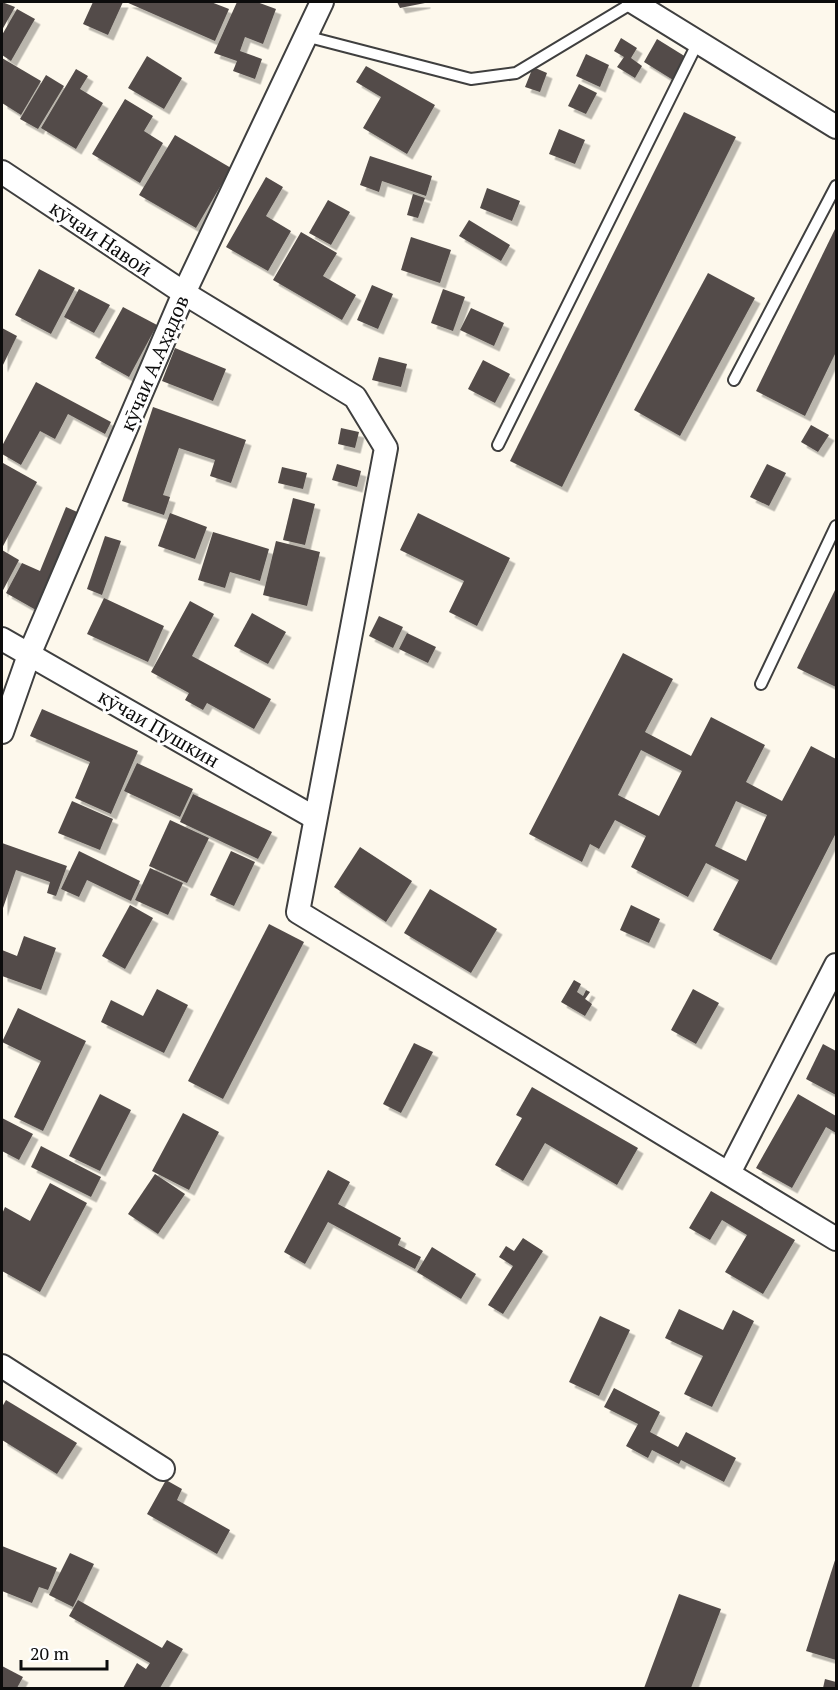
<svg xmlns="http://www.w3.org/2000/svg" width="838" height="1690" viewBox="0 0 838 1690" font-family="'PT Serif',serif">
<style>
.building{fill:#534c49;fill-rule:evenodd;filter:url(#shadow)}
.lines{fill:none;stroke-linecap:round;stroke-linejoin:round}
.lane-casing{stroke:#3f3f3f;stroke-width:14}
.street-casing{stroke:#3f3f3f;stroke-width:26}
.lane{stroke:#fff;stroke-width:10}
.street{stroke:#fff;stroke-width:22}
.labels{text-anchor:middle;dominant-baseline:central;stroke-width:6;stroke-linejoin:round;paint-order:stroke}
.street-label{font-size:20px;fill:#0c0c0c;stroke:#fff}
</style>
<defs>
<filter id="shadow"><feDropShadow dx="5.5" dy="5.5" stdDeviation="0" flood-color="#0004"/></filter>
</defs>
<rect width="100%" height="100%" fill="#fdf8ec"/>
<g class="building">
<polygon points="2,2 15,7 2,30"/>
<polygon points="93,2 123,2 108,35 83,24"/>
<polygon points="126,2 211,2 229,9 215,41"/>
<polygon points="237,2 257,2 276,9 263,44 245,37 240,51 262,59 255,79 233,71 237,61 214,53"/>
<polygon points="397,2 425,2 425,3 400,8"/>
<polygon points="17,9 35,19 11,61 2,55 2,35"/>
<polygon points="621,38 637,48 631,58 642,66 635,78 617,67 624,57 614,51"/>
<polygon points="657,39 686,57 673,80 644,62"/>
<polygon points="586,54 609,65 600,87 576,76"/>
<polygon points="147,56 182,78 164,109 128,88"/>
<polygon points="2,58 41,81 21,115 2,103"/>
<polygon points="366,66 435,105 407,154 363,128 381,97 356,82"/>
<polygon points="533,67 547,73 540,92 525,87"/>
<polygon points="76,69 88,76 80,89 103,103 76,149 41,128"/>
<polygon points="46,75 64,86 38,129 20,119"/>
<polygon points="579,84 597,93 586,114 568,106"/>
<polygon points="125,99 153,116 144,131 163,143 140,183 92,154"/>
<polygon points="684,112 736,137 562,487 510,461"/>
<polygon points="559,129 585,140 575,164 549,154"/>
<polygon points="175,135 231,168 196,228 139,195"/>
<polygon points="370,156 432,176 426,196 382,181 379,192 360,185"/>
<polygon points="266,177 283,187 266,216 291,231 268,271 226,247"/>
<polygon points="487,188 520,201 512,221 480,208"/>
<polygon points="413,194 425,198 418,218 407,215"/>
<polygon points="328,200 350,212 331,245 309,233"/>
<polygon points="469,220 510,245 501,261 459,236"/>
<polygon points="836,227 836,352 805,416 756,391"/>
<polygon points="301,232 337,253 323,276 356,295 342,320 273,280"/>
<polygon points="411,237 451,250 440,283 401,270"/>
<polygon points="39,269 75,288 51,334 15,315"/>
<polygon points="708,273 755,298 680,436 634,410"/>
<polygon points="372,285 393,294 378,329 357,320"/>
<polygon points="79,289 110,305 94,333 64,317"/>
<polygon points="443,289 465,297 453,331 431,323"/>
<polygon points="123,307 157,325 129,377 95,358"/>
<polygon points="471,308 504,323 494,346 460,330"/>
<polygon points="2,328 17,336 2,367"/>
<polygon points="175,348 226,369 213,401 162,381"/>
<polygon points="379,357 407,364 401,387 372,380"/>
<polygon points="483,360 510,374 495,403 468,389"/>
<polygon points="36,382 111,422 105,434 68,414 55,439 40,431 21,465 2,454 2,446"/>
<polygon points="153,407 246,440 231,483 210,476 215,460 179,448 163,495 170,497 164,515 122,501"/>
<polygon points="811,425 829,435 818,452 801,442"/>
<polygon points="341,428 359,432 355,448 338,444"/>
<polygon points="3,463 37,482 2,548 2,467"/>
<polygon points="337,464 361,471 357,487 332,480"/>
<polygon points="767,464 786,473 769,506 750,497"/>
<polygon points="282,467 307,473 303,489 278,483"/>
<polygon points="293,498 315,504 305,545 283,540"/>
<polygon points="66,507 84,515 43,614 6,593 22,563 40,571"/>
<polygon points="170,513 207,527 195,559 158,546"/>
<polygon points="418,513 510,558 477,626 449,612 464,581 400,550"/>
<polygon points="213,532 269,549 260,581 230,572 225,588 198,580"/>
<polygon points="105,536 121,541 102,595 87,589"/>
<polygon points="276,541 320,552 307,606 263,595"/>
<polygon points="2,550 19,560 2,592"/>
<polygon points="836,588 836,687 797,668"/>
<polygon points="104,598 164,626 148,662 87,634"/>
<polygon points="190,601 214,614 192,656 271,699 254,729 207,703 203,710 185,700 189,693 151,672"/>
<polygon points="252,613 286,632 268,664 234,646"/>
<polygon points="379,616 403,627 393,648 369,636"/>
<polygon points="407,633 436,647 428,663 399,649"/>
<path d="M623,653L673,679L645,732L691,756L711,717L765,745L746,782L782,801L811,746L836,759V833L771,960L713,930L739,880L706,863L688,897L631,867L646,836L615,820L599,849L590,844L582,862L529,834ZM641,750L682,771L659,816L618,795ZM736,801L767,815L746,861L715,846Z"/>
<polygon points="42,709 138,751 111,814 75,798 90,762 30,736"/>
<polygon points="137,763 193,789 180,817 124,791"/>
<polygon points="193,794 272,832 258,859 180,822"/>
<polygon points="72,801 113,819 100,850 58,833"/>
<polygon points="170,820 209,838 187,883 149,866"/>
<polygon points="2,843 67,866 56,896 47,893 50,882 16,870 2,911"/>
<polygon points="360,847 412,881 386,922 334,887"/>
<polygon points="79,851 140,881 131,901 87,880 79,897 61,889"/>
<polygon points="231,851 255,862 234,906 210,895"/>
<polygon points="150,868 183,883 168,915 135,900"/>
<polygon points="430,889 497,929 471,973 404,933"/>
<polygon points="130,905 153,918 125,969 102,956"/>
<polygon points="631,905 660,919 649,943 620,930"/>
<polygon points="269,924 304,942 223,1099 188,1081"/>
<polygon points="24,936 56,948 41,990 2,976 2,950 17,956"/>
<polygon points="574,980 581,984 577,992 583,996 586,990 590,992 585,999 592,1004 585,1016 561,1002"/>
<polygon points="157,989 188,1005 164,1053 101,1022 111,1000 143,1016"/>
<polygon points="693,989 719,1003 696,1044 671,1030"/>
<polygon points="18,1008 86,1041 43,1131 14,1117 41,1061 2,1042"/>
<polygon points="414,1043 433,1052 401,1113 383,1104"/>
<polygon points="823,1044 836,1051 836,1095 806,1079"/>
<polygon points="532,1087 638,1148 617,1185 545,1143 523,1181 495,1165 522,1118 516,1115"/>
<polygon points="100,1094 131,1110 100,1171 69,1156"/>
<polygon points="798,1094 836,1116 836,1133 826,1127 792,1188 756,1168"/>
<polygon points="183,1113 219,1132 189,1190 152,1171"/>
<polygon points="2,1118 33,1134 19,1160 2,1151"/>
<polygon points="41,1146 101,1177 91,1197 31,1167"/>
<polygon points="328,1170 350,1182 338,1204 401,1238 398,1245 421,1257 415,1269 328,1222 305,1264 284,1252"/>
<polygon points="155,1174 185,1194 158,1234 128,1214"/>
<polygon points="50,1183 87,1203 40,1292 2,1271 2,1214 5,1207 30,1221"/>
<polygon points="711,1191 795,1240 763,1294 725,1272 747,1235 722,1220 710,1240 689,1228"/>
<polygon points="523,1238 543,1251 503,1314 488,1305 513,1266 499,1257 506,1246 514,1251"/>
<polygon points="432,1247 476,1274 461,1299 417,1272"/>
<polygon points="679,1309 723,1330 733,1310 754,1321 712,1407 684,1394 703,1356 665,1338"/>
<polygon points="600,1316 630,1330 599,1396 569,1382"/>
<polygon points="614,1388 660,1412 650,1432 678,1447 686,1432 736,1458 724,1482 681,1460 679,1464 652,1450 648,1458 626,1446 638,1424 604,1407"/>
<polygon points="6,1400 77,1443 57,1474 2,1440 2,1407"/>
<polygon points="166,1480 182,1489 177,1500 230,1530 217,1554 147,1514"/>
<polygon points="2,1546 57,1568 48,1590 39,1587 32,1603 2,1591"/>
<polygon points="70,1553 94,1564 73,1607 49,1595"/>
<polygon points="836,1557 836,1660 806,1651"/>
<polygon points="679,1594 721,1609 691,1688 644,1688"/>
<polygon points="78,1600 162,1648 167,1640 183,1649 160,1688 123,1688 137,1663 146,1669 150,1663 69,1616"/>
<polygon points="2,1666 23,1677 17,1688 2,1688"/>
<polygon points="825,1679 836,1682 836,1688 823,1688"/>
</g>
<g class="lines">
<g class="lane-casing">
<g id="lane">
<polyline points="305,36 471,79 516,73 634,2"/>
<polyline points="734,380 836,186"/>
<polyline points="498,445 698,42"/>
<polyline points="761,684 836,526"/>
</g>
</g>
<g class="street-casing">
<g id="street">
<polyline points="633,2 836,127"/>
<polyline points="2,172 184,293 355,397 386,448 298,912 836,1239"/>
<polyline points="2,639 315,818"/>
<polyline points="2,732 29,655 184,293 322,2"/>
<polyline points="729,1173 836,965"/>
<polyline points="2,1366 163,1469"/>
</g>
</g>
<use href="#lane" class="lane"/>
<use href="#street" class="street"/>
</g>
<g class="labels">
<g class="street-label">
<text transform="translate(101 238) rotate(34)">кӯчаи Навоӣ</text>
<text transform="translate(154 363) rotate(-67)">кӯчаи А.Аҳадов</text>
<text transform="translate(159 728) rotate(30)">кӯчаи Пушкин</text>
</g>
</g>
<rect width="838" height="1690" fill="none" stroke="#0c0c0c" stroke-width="6"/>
<path d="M21 1660v9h86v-9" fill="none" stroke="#0c0c0c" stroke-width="3"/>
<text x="30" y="1660" font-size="18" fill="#0c0c0c" stroke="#ffffff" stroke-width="4.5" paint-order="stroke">20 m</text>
</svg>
